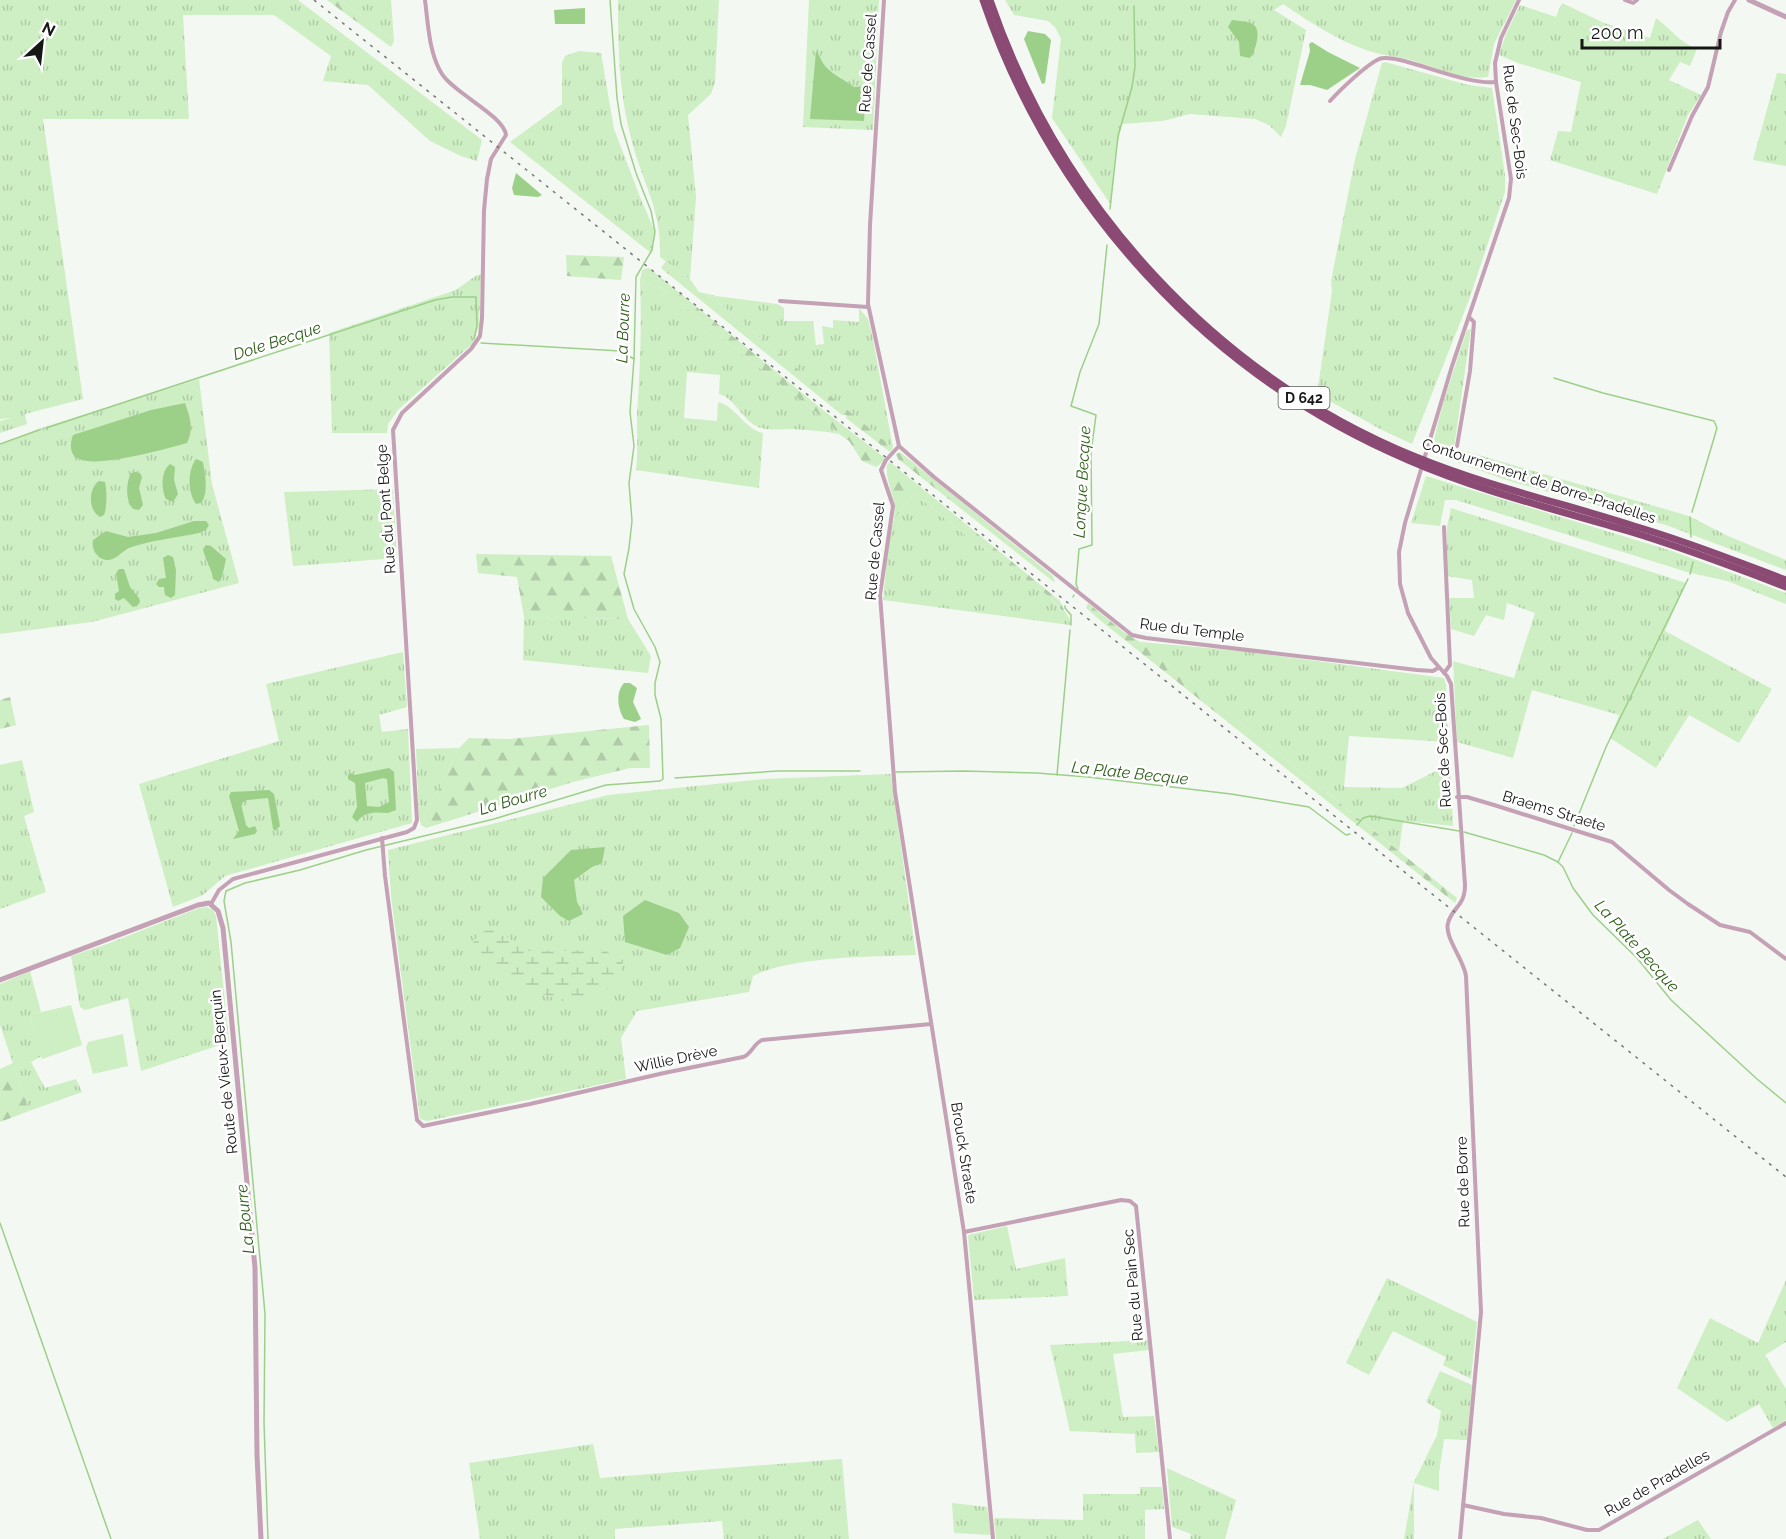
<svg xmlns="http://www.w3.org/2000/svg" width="1786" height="1539" viewBox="0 0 1786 1539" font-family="Raleway,sans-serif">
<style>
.grass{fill:url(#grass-tufts)}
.forest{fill:url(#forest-firs)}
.wetland{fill:url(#wetland-marsh)}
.park{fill:#ceeec3}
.water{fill:#9cd089;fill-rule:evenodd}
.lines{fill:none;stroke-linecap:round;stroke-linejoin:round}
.stream{stroke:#9cd089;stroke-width:1.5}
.minor{stroke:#c4a1b5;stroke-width:4}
.tertiary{stroke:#c4a1b5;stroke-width:5}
.trunk{stroke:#8b4a74;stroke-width:7}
.rail{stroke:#747774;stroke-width:1.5;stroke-dasharray:3 6;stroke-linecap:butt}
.labels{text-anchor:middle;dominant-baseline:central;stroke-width:5;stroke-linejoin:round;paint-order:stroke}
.shield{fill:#fff;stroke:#5b5d5b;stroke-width:1.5}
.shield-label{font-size:14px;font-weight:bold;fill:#151715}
.street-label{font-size:15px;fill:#151715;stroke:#fff}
.water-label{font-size:16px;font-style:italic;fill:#2d5d17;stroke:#fff}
</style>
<defs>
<pattern id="grass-tufts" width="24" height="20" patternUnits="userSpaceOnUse" patternTransform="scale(1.5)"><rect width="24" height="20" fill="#ceeec3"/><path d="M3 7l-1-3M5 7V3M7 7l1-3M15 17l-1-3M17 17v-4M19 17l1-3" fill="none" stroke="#b0cba7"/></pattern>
<pattern id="forest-firs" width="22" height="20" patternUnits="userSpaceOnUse" patternTransform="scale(1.5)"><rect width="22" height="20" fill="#ceeec3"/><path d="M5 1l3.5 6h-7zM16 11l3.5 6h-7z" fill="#b0cba7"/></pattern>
<pattern id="wetland-marsh" width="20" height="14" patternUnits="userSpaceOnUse" patternTransform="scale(1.5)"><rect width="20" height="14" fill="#ceeec3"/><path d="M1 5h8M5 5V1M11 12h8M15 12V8" fill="none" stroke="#b0cba7"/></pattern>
</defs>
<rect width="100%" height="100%" fill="#f4f8f3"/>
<g class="grass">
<polygon points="0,0 298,0 482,140 477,161 461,156 430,141 368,85 323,81 331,56 274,15 183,15 189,119 43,119 83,399 25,414 27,424 0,433 0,421 11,418 0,419"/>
<polygon points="340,0 391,0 394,41"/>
<path d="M618,0H719L715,82L711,94L688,115L696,197L690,279L660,257C662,211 643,184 632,142C619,92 618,51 618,0Z"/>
<polygon points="809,0 879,0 873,130 803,127"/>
<path d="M1005,0H1516L1494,44L1488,77C1465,81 1439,69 1417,62C1404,57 1390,57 1376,53C1343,44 1311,23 1283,4L1274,10L1306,30L1286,126L1281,137L1269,125L1255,119L1190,114L1163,121L1122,124L1115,157L1111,205L1052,118L1061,39L1055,27L1048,21L1014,15Z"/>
<path d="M1562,3L1604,23L1650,38L1656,18C1670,28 1680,43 1697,49L1690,66L1680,62L1669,80L1701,95L1688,115L1657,194L1550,160L1558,131L1571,132L1581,82L1518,63L1499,55L1506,34L1520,5L1556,17Z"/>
<polygon points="579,51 601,53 614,129 640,197 655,232 651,253 510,142 562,104 562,63 565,56"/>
<polygon points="1385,62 1468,85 1492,88 1505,175 1505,192 1469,300 1412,444 1382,430 1317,394 1332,291 1331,281 1355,159 1382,63"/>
<polygon points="1777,73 1786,74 1786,166 1753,160"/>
<path d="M481,274L479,325L473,343L398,410L388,424L387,433H332L329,333L453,291C462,287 474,275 481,274Z"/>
<path d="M640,280L663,289L734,348L826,420L839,434C823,431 807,430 791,429C781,429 769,431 758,427C742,420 735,398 719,394L720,375L687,372L684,418L717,421L718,402C737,407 743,428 763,433L759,488L636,470C638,451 637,433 637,415C640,370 642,325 640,280Z"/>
<polygon points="716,296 777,304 784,308 784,321 813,321 816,345 824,344 822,326 833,328 833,320 859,322 859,308 868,319 872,334 893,448 720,304 715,298"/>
<path d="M1471,329L1454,448L1689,516L1728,536L1786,560V570L1666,525L1506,480L1432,453C1438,412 1454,370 1467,330Z"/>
<polygon points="199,379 212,484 239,583 92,622 0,634 0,444 41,428"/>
<polygon points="1426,476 1672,551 1786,593 1786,604 1727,581 1687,572 1456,500 1445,500 1440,526 1411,523"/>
<polygon points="393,489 397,558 293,566 284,492"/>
<polygon points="914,493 959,530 1051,598 1061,611 1064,610 1069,618 1070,625 883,600 889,538 894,519"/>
<polygon points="1451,508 1686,583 1665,631 1772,689 1739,743 1689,715 1656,768 1610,738 1619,715 1532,690 1513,758 1457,742 1453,661 1514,678 1535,613 1507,603 1504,620 1486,615 1474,636 1451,629 1449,598 1474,598 1472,580 1447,576 1447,527"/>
<polygon points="524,617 628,619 651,656 648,673 523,660"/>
<polygon points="1140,642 1242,651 1444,678 1446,685 1448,742 1349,736 1344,787 1402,788 1450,764 1453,826 1403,821 1399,851"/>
<polygon points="403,652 407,707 379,715 382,732 408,729 412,823 225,876 203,895 173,907 139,784 279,741 266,684"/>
<polygon points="459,748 421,825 419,817 416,749"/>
<polygon points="22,760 34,812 24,816 46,892 0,909 0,765"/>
<path d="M891,774L916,955C870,957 793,956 753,976L749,992L637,1011L621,1038L626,1079L427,1121L420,1119L391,896L388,850L608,795L764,779Z"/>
<polygon points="207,907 213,910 216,916 229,1042 141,1071 128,998 85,1010 80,1007 71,956 107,944 199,908"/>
<polygon points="30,971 41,1012 30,1016 42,1056 31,1062 45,1088 76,1079 82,1092 29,1111 0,1025 0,984"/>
<polygon points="1007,1226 1016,1269 1065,1258 1068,1296 974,1300 968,1235"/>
<polygon points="1387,1278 1477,1322 1471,1379 1443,1365 1446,1357 1393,1331 1369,1375 1346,1363"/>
<polygon points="1786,1280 1786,1342 1765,1355 1786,1389 1786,1420 1773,1428 1759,1404 1727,1422 1677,1388 1710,1318 1758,1343"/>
<polygon points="1148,1340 1149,1350 1113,1354 1123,1417 1154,1416 1159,1452 1136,1453 1135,1434 1070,1431 1050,1345"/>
<polygon points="1440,1371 1472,1385 1467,1440 1444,1439 1439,1473 1439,1491 1414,1483 1414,1539 1404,1539 1414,1482 1437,1435 1441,1411 1426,1402"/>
<polygon points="593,1444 600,1478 842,1459 849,1539 724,1539 722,1521 615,1529 615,1539 480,1539 469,1463"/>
<polygon points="1167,1468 1236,1500 1225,1539 1190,1539 1191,1534 1172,1527"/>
<polygon points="1140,1487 1162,1487 1164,1509 1145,1510 1145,1539 996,1539 994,1518 1083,1520 1083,1494 1140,1494"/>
<polygon points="952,1503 987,1507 991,1535 954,1533"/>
<polygon points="1698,1520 1711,1539 1663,1539"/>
</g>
<g class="forest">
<polygon points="327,0 340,0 394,41 391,47"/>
<polygon points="566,255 624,257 621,280 567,276"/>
<polygon points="666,261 690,279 699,292 716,296 715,298 720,304 893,448 890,452 846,418 847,415 842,415 661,268"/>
<polygon points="649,268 823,410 885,458 882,463 876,467 862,461 849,441 839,434 826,420 734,348 663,289 640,280 642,270"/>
<polygon points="900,452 1053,576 1055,583 898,459 896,454"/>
<path d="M890,462L1060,601L1064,610L1062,611L1051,598L959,530L914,493L894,519C897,497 885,483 887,465Z"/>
<polygon points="476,554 611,556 628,619 524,617 517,577 478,573"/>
<polygon points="1088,603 1125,633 1140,642 1457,898 1455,903 1101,621 1086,608"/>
<polygon points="10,697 16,725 0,729 0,700"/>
<polygon points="649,725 650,768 630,768 573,782 426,828 421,825 459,748 469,738 509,739"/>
<polygon points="13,1063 29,1111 0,1122 0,1069"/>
</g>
<polygon class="wetland" points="496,928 526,951 603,950 623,960 620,981 580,1007 506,981 470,948 479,933"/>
<g class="park">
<polygon points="71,1005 82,1045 42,1059 30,1015"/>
<polygon points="123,1034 128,1066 93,1074 86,1048 88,1042"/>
</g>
<g class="water">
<polygon points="585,8 585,24 555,24 554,10"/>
<path d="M1232,20C1238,21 1251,21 1255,26C1261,33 1255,52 1250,58L1240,56L1239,42L1228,27Z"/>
<polygon points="1028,31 1045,34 1051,40 1045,83 1042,84 1024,39"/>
<polygon points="1312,42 1328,52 1360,68 1327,90 1310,85 1300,85 1310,51 1309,44"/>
<path d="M816,51C820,56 822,63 826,67C833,75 845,80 854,87L866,86L864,121L810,119Z"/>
<polygon points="516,173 542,195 538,197 514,195 512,188"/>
<path d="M185,403C190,417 194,429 187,443C165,449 98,468 79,459C69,455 70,443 73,435L151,410Z"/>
<path d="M196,459L203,462C205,475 209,493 201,503L196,504C188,493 187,471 196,459Z"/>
<path d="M170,464L175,467L174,480L178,494L173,502L166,499C161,489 161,471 170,464Z"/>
<path d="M135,472L140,473L142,477L139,488L143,505L139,510L133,509C125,500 126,483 131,473Z"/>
<path d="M99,481L105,482C107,490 107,508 104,515L100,517C88,510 88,489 99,481Z"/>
<path d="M194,521H206L209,525L206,530L199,533C176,538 151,540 129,548C122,551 116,560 108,560C98,560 91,550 93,540L106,531L128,537L156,533Z"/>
<path d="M206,545L211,546L226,559L222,577L219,582L213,579C211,566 205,560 203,549Z"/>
<polygon points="168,555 173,557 176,570 175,595 171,598 165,595 164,587 159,587 156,584 159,579 166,578 163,558"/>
<polygon points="119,569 124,569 130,587 139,598 140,602 137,606 133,607 124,598 118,601 115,599 115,594 119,591 116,573"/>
<path d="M624,683H630L637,688L633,702L641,719L635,722L624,719C618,709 615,693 624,683Z"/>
<path d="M389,768L394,772L396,810L388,813C377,812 364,811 357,822L352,817L357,807L355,783L348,779V775L352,773L354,775ZM383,778L387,779L389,802L379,807L367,806L365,783Z"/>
<polygon points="269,790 274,794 280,826 275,831 273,829 268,798 247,800 241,804 246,825 249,828 255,826 257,831 255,834 233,839 239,831 229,796 231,792"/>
<polygon points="605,847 602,863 592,867 574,880 577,902 583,914 569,921 560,916 541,897 543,878 571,850"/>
<polygon points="645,900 679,913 689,927 680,948 667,955 625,942 623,916"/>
</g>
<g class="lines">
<g class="stream">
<polyline points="1110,209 1118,136 1132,87 1135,67 1134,6"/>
<polyline points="481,343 620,351 634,359"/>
<polyline points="1554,378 1603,393 1714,421 1717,428 1692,512"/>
<polyline points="46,428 435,300 452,297 476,297 477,326 474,339"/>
<polyline points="0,444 39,430"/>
<polyline points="1690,517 1691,537"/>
<polyline points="1690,574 1693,562"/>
<polyline points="1078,589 1076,584 1079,549 1092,545 1091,453 1096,415 1071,406 1080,372 1099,324 1107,245"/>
<polyline points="1073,597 1074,595"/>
<polyline points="1065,606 1065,608 1071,615 1071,625"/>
<polyline points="896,772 964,771 1037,773 1088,777 1231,794 1309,807 1346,835 1350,834"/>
<polyline points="1057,775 1070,630"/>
<polyline points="675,778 778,771 860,771"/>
<polyline points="1357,825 1363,818 1370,816 1459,831"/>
<polyline points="1574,826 1606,747 1688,579"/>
<polyline points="1464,832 1544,855 1558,862 1563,867 1573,888 1593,915 1637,958 1671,1000 1757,1079 1786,1103"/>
<polyline points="1558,862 1572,833"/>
<polyline points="0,1223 111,1539"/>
<polyline points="268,1539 264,1423 265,1314 231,942 224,901 226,891 245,883 300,870 366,850 494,819 606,785 660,781 663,779 661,719 655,695 655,683 660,662 655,647 634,609 624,574 629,548 632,521 629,483 634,446 630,412 634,359 636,277 652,250 655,232 651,211 636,173 621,124 617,98 610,0"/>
</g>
<g class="minor">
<polyline points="884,0 870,225 868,304 899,446"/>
<polyline points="1625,0 1633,3 1637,0"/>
<path d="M1330,101C1340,90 1366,65 1379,59C1398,52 1463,86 1496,82"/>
<polyline points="1669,170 1692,116 1708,87 1721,32 1728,12 1735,0"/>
<polyline points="780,301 868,307"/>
<polyline points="899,446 886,460 881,470 893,506 880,595 895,792 964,1232 993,1539"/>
<polyline points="899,446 934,477 1132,635 1146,638 1417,670 1433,671 1438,668"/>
<polyline points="1457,446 1470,371 1474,322 1469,317"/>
<polyline points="1444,673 1450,665 1444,527"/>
<polyline points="1457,797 1467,797 1494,805 1612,842 1669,890 1688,904 1720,925 1750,932 1786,959"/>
<path d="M382,838L385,876L417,1120L423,1126L530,1104L664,1073L743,1057C752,1054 753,1044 762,1040L931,1024"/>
<path d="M211,904L219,890L233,879L407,832L414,828L417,820L393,430L402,413L471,349L480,336L482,318L484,210L487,179L491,159L506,135C504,116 454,93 442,74C429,54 428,23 425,0"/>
<polyline points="964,1232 1121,1200 1130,1201 1136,1206 1170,1539"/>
<polyline points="1463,1505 1504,1514 1541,1518 1587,1530 1599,1530 1786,1423"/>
<path d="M1460,1539L1481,1312L1466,976C1464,960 1444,937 1448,923C1452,907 1465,907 1465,885L1451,684L1447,676L1431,658L1408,613L1400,584L1399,552L1405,523L1452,366L1509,198L1511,179L1496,82L1495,63L1501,38L1519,0"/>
</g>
<g class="tertiary">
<polyline points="1749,0 1786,17"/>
<polyline points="0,980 198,905 209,903 218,911 223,928 255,1268 257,1455 261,1539"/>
</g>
<g class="trunk">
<path d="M983,0C1053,206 1208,375 1408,460C1479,491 1554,509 1628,531C1681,547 1734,567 1786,587"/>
<path d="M990,0C1060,205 1215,375 1416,457C1487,486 1562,503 1634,526C1686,541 1736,561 1786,580"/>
</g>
<polyline class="rail" points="314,0 1786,1177"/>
</g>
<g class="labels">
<rect class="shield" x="1278.5" y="387" width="51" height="22" rx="4.5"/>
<g class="shield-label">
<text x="1304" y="398">D 642</text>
</g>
<g class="street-label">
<text transform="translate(868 63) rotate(-86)">Rue de Cassel</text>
<text transform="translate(1515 122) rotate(83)">Rue de Sec-Bois</text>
<text transform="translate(1539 481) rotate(18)">Contournement de Borre-Pradelles</text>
<text transform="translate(386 509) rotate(-94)">Rue du Pont Belge</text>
<text transform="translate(875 551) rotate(-85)">Rue de Cassel</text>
<text transform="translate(1192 630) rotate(7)">Rue du Temple</text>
<text transform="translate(1443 750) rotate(-93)">Rue de Sec-Bois</text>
<text transform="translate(1554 811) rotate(17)">Braems Straete</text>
<text transform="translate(676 1059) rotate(-12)">Willie Drève</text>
<text transform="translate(224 1072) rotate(-96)">Route de Vieux-Berquin</text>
<text transform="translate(964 1153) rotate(81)">Brouck Straete</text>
<text transform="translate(1463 1182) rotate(-92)">Rue de Borre</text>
<text transform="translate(1133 1285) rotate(-95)">Rue du Pain Sec</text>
<text transform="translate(1657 1483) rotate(-30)">Rue de Pradelles</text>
</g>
<g class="water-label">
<text transform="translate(623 328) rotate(-88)">La Bourre</text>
<text transform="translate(277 341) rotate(-18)">Dole Becque</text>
<text transform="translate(1082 482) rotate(-87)">Longue Becque</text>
<text transform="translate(1130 773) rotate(6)">La Plate Becque</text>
<text transform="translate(513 800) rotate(-16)">La Bourre</text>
<text transform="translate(1637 946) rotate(48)">La Plate Becque</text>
<text transform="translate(245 1219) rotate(-96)">La Bourre</text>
</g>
</g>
<g transform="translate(42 42) rotate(27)" stroke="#ffffff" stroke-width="4.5" paint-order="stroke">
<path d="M0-4.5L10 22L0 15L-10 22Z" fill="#151715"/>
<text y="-9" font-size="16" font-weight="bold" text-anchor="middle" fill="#151715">N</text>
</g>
<path d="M1582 39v9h138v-9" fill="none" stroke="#151715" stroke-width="3"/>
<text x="1591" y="39" font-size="18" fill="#151715" stroke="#ffffff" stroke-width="4.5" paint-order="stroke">200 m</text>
</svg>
